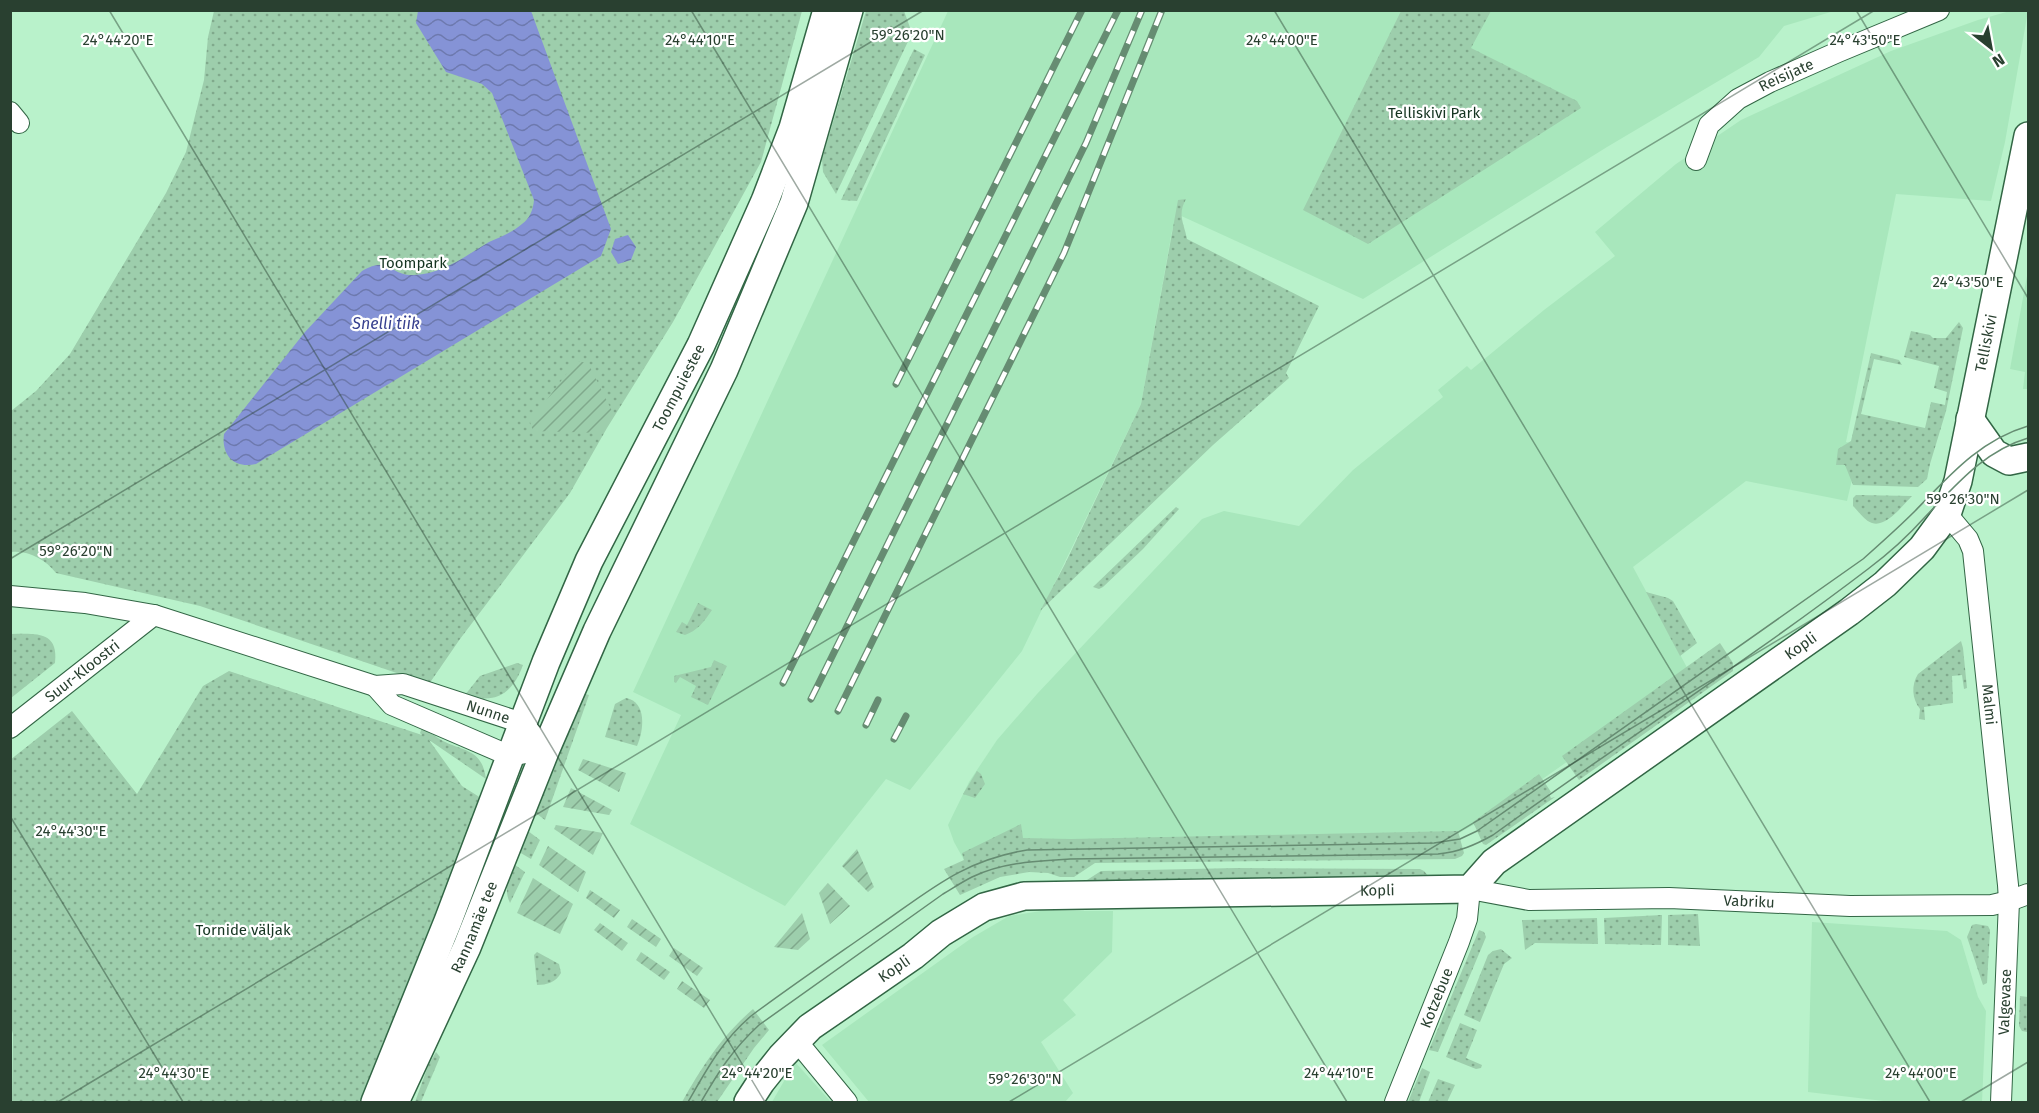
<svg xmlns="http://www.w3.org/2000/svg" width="2039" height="1113" viewBox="0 0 2039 1113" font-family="'Fira Sans',sans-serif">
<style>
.built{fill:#a8e7bc}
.grass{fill:url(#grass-dots)}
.garden{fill:url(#garden-furrows)}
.water{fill:url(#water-waves)}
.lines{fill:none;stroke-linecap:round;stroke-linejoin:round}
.street-casing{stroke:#326645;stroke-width:22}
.secondary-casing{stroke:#326645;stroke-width:30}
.street{stroke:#fff;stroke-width:20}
.secondary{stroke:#fff;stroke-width:27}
.tram{stroke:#668c72;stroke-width:1.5}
.rail-casing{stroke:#668c72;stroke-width:7}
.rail{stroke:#fff;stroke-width:4.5;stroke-dasharray:14;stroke-linecap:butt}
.ticks{fill:none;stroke:#294030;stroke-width:1.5;stroke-opacity:0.45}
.labels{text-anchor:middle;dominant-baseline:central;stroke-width:4.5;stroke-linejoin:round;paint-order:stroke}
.street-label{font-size:15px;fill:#294030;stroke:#fff}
.park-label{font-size:15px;fill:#153421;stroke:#fff}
.water-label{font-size:16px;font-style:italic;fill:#37408f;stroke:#fff}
.ticks-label{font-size:15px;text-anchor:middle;fill:#294030;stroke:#fff;stroke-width:4.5;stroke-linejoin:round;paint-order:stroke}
</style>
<defs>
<pattern id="grass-dots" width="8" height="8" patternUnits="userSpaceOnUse" patternTransform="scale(1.5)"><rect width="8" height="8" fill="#9dceac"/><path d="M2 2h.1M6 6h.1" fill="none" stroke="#80a98c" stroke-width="1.8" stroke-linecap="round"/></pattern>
<pattern id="garden-furrows" width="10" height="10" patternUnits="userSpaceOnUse" patternTransform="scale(1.5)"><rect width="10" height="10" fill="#9dceac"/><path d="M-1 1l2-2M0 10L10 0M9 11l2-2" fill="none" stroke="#80a98c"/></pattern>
<pattern id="water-waves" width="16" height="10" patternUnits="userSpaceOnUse" patternTransform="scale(1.5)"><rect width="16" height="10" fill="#8593d6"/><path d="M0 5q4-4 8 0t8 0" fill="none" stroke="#6d79ae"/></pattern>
</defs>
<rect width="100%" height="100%" fill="#b9f2cb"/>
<g class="built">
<polygon points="948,11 1834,11 1784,26 1759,57 1607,147 1363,299 1177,214 1172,231 1141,404 1022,651 910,790 886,779 785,906 630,824 681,715 633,692"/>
<polygon points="2010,11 2028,11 2005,142 1991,201 1896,194 1846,442 1860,445 1847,501 1746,481 1633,567 1691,675 1491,815 1459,833 1069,846 964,860 954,842 948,825 969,782 997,740 1037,694 1202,519 1224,511 1299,526 1353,470 1443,397 1438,390 1467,366 1471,370 1544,310 1615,256 1595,232 1676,164 1741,120 1891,51 1978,20"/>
<polygon points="2028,244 2028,389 2023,389 2025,372 2010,369 2027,276"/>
<polygon points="1041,911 1113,911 1112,952 1063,1000 1076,1015 1041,1042 1073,1093 1065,1102 869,1102 822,1045 973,937 1009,916"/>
<polygon points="1812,922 1947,931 1961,940 1978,997 1986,1011 1982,1102 1892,1102 1808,1092"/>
<polygon points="795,1062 831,1102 772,1102"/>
</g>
<g class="grass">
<path d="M214,11H802L761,162L673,322L607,428L570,493L460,639L429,684L200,606L56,573C45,559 28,550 11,552V411L36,391L70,354L166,193L186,152L204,80L208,37Z"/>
<polygon points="866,11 904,11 912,33 836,194 823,172 822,159"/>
<polygon points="1401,11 1491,11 1471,48 1577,101 1581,108 1368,244 1303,210"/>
<polygon points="914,49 925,55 857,201 841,200"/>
<path d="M1186,199C1177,215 1184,223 1187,239L1319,306L1286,373L1289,378L1213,445L1040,611L1065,564L1141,404L1178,200Z"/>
<polygon points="1959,322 1963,328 1946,411 1930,464 1927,479 1918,487 1853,485 1845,465 1836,465 1838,449 1851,441 1871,353 1899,360 1902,365 1874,359 1861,414 1925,428 1931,402 1945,405 1947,392 1934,388 1939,366 1904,357 1911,331 1930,335 1933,338 1946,338"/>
<path d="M1856,495L1912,496C1903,505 1886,528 1872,523C1865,521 1858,511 1853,506V498Z"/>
<polygon points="1176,507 1179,509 1143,549 1103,587 1099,589 1093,587"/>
<polygon points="1646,592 1668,598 1673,601 1697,643 1680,656"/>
<path d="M698,603L712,610C704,622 698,630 685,635L676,632L682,622L687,625Z"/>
<path d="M11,634C34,634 59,630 55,663L11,698Z"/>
<path d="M1961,641L1963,648L1967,688L1964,689L1962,675L1952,676L1953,703L1924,707L1925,720L1919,719L1920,709C1912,699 1911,685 1918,674Z"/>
<polygon points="1720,643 1733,663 1733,671 1579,780 1562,756"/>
<polygon points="714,660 727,666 708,705 691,697 696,686 680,677 676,683 674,682 674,676 711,667"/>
<path d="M517,663L523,665C512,694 496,705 465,695L480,676Z"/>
<path d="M229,671L422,735L420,733L422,728C429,732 436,737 443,741C465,752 482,749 486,779L429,740L462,786L481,798L360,1102H12L13,1034L10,1022V760L72,711L137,794L203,686Z"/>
<polygon points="582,693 589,695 545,820 533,811"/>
<path d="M626,698C647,702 644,730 637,746L605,737L615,704Z"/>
<polygon points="977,771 981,774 985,784 975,798 963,794"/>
<polygon points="1539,774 1551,792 1549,794 1551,798 1555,797 1486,845 1483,844 1473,822"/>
<polygon points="1021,824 1023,838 1071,839 1458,831 1464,853 1462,856 1455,859 1095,863 1074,877 1060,877 1048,873 1029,872 1000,877 960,895 944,869 964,860 962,853"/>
<polygon points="528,831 540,840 531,859 519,852"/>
<path d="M515,865L525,872L510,903C503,888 509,879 515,865Z"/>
<polygon points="1236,868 1420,869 1424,871 1430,878 1410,881 1087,880 1101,871"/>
<polygon points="1698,914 1700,946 1668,945 1668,915"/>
<polygon points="1662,915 1661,945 1605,944 1604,918"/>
<polygon points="1597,918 1598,944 1535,943 1525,950 1522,920"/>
<polygon points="1976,924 1988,926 1990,930 1987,983 1983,985 1967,937 1972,925"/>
<polygon points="1479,930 1484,932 1486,937 1438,1052 1429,1050"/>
<polygon points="1501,949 1512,958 1504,964 1480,1022 1464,1015 1488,955 1493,951"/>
<path d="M537,952L559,964L561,973C556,982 547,985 537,985L534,955Z"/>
<polygon points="2020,996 2028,997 2027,1032 2022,1031 2019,1026"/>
<path d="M753,1009L769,1030L754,1048L717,1102H682C703,1065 721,1037 753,1009Z"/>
<polygon points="1460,1023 1477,1030 1466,1058 1482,1065 1481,1068 1476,1069 1446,1057"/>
<polygon points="436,1052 440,1057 421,1102 415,1102 428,1066"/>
<polygon points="1422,1068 1430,1072 1419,1102 1408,1102"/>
<polygon points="1438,1079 1455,1085 1447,1102 1428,1102"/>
</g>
<g class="garden">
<polygon points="576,361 588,363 614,415 600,433 533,431 530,422"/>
<polygon points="583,759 626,773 619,792 578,770"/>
<polygon points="571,788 612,810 609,815 563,807"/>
<polygon points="556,825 603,833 593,855 554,829"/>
<polygon points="548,846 586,872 578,892 539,865"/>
<polygon points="857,849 874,887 868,892 842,866"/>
<polygon points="533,878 573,904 560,934 517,913"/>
<polygon points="828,883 850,906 830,924 819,893"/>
<polygon points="590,890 620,910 614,918 586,898"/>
<polygon points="802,913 810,939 798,950 774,947"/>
<polygon points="632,919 661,939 656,947 627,927"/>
<polygon points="600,923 628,943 622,951 594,930"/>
<polygon points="674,948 703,968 697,976 669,956"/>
<polygon points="641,952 670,972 664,980 636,960"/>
<polygon points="682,981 710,1000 704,1008 677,989"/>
</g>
<g class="water">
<path d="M418,11H531L611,229L601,256L256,464C235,469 221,456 224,434L305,332L362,271C389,255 390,276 414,275C443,274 465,256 489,242C500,237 513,232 522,224C530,218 533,210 534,200L492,93L482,84L446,72L416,23Z"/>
<polygon points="628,235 636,247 631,260 618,264 611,252 615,239"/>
</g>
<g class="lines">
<g class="street-casing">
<g id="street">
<polyline points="10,112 19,123"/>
<path id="s1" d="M1696,160L1709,125L1738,99L1770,82L1838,52L1939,10"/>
<path id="s2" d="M1947,514L1968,539L1973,551L2008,885L2009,901L2001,1102"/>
<path id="s3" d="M10,596L85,603L154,615L375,686L403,684L522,723L546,749"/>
<polyline points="375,686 392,705 510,756 546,749"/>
<path id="s4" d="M10,728L154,615"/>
<polyline points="796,1040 847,1102"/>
<path id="s5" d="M1395,1102L1459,942L1467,919L1470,889L1529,900L1669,898L1850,906L1992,905L2009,901L2028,894"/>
</g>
</g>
<g class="secondary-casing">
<g id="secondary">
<polyline points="1970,419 1994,453 2009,461 2028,457"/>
<path id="s6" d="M375,1102L448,921L546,662L589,561L701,345L765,201L793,128L827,10"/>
<path id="s7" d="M395,1102L467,947L546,749L597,631L724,370L794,203L849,10"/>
<path id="s8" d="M748,1102L761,1082L781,1057L810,1027L913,956L941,933L984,907L1024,896L1470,889L1494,862L1849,612L1885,584L1922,548L1947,514L1958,481L2028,136"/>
</g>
</g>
<use href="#street" class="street"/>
<use href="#secondary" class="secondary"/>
<g class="tram">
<path d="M688,1102C707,1069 721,1042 751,1016C790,987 831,959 871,931C926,894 959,861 1027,850L1434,843L1460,839L1477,831L1863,559C1881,543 1898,528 1915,511C1949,476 1980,440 2028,426"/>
<path d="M701,1102C719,1071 732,1050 759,1025L943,894C953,888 962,882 972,877C1002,862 1037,861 1070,859L1438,854C1459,852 1475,845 1493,835C1617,745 1746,662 1868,569C1888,554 1908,536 1925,517C1956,485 1984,451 2028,438"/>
</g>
<g class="rail-casing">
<g id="rail">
<polyline points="896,384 1082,10"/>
<polyline points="783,683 1118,10"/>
<polyline points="811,699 1086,143 1142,10"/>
<polyline points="838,711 1064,253 1162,10"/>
<polyline points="866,725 878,700"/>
<polyline points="894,739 906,716"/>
</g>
</g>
<use href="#rail" class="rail"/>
</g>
<path class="ticks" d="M109,10L765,1102M691,10L1347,1102M1274,10L1930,1102M1856,10L2028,298M10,559L924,10M10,816L183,1102M58,1102L1875,10M1009,1102L2028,490M1961,1102L2028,1062"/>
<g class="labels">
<g class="street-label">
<text stroke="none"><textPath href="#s1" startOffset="130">Reisijate</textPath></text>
<text stroke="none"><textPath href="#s8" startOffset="1582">Telliskivi</textPath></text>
<text stroke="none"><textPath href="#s6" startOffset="777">Toompuiestee</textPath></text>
<text stroke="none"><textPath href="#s8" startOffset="1208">Kopli</textPath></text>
<text stroke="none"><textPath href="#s4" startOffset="92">Suur-Kloostri</textPath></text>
<text stroke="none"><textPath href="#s2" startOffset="200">Malmi</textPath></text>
<text stroke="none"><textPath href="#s3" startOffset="495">Nunne</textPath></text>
<text stroke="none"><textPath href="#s8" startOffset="704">Kopli</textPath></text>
<text stroke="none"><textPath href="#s5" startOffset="507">Vabriku</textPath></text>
<text stroke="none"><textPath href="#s7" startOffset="192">Rannamäe tee</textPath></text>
<text stroke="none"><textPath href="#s8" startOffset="200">Kopli</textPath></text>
<text stroke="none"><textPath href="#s5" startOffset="112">Kotzebue</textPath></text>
<text transform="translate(2005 1002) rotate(-88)">Valgevase</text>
</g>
<g class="park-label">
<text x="1434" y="113">Telliskivi Park</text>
<text x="413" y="263">Toompark</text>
<text x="243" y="930">Tornide väljak</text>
</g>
<g class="water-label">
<text x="386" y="323">Snelli tiik</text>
</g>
</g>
<g class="ticks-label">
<text x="908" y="40">59°26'20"N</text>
<text x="118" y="45">24°44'20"E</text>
<text x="700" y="45">24°44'10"E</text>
<text x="1282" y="45">24°44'00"E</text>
<text x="1865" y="45">24°43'50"E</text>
<text x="1968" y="287">24°43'50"E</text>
<text x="1963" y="504">59°26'30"N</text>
<text x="76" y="556">59°26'20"N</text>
<text x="71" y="836">24°44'30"E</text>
<text x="174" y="1078">24°44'30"E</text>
<text x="757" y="1078">24°44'20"E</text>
<text x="1339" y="1078">24°44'10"E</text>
<text x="1921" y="1078">24°44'00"E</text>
<text x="1025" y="1084">59°26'30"N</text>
</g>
<rect width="2039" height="1113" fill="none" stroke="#294030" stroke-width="24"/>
<g transform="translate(1991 48) rotate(149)" stroke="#ffffff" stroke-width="4.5" paint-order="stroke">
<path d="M0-4.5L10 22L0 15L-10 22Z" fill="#294030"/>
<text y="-9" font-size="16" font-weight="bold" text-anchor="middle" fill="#294030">N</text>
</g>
</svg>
